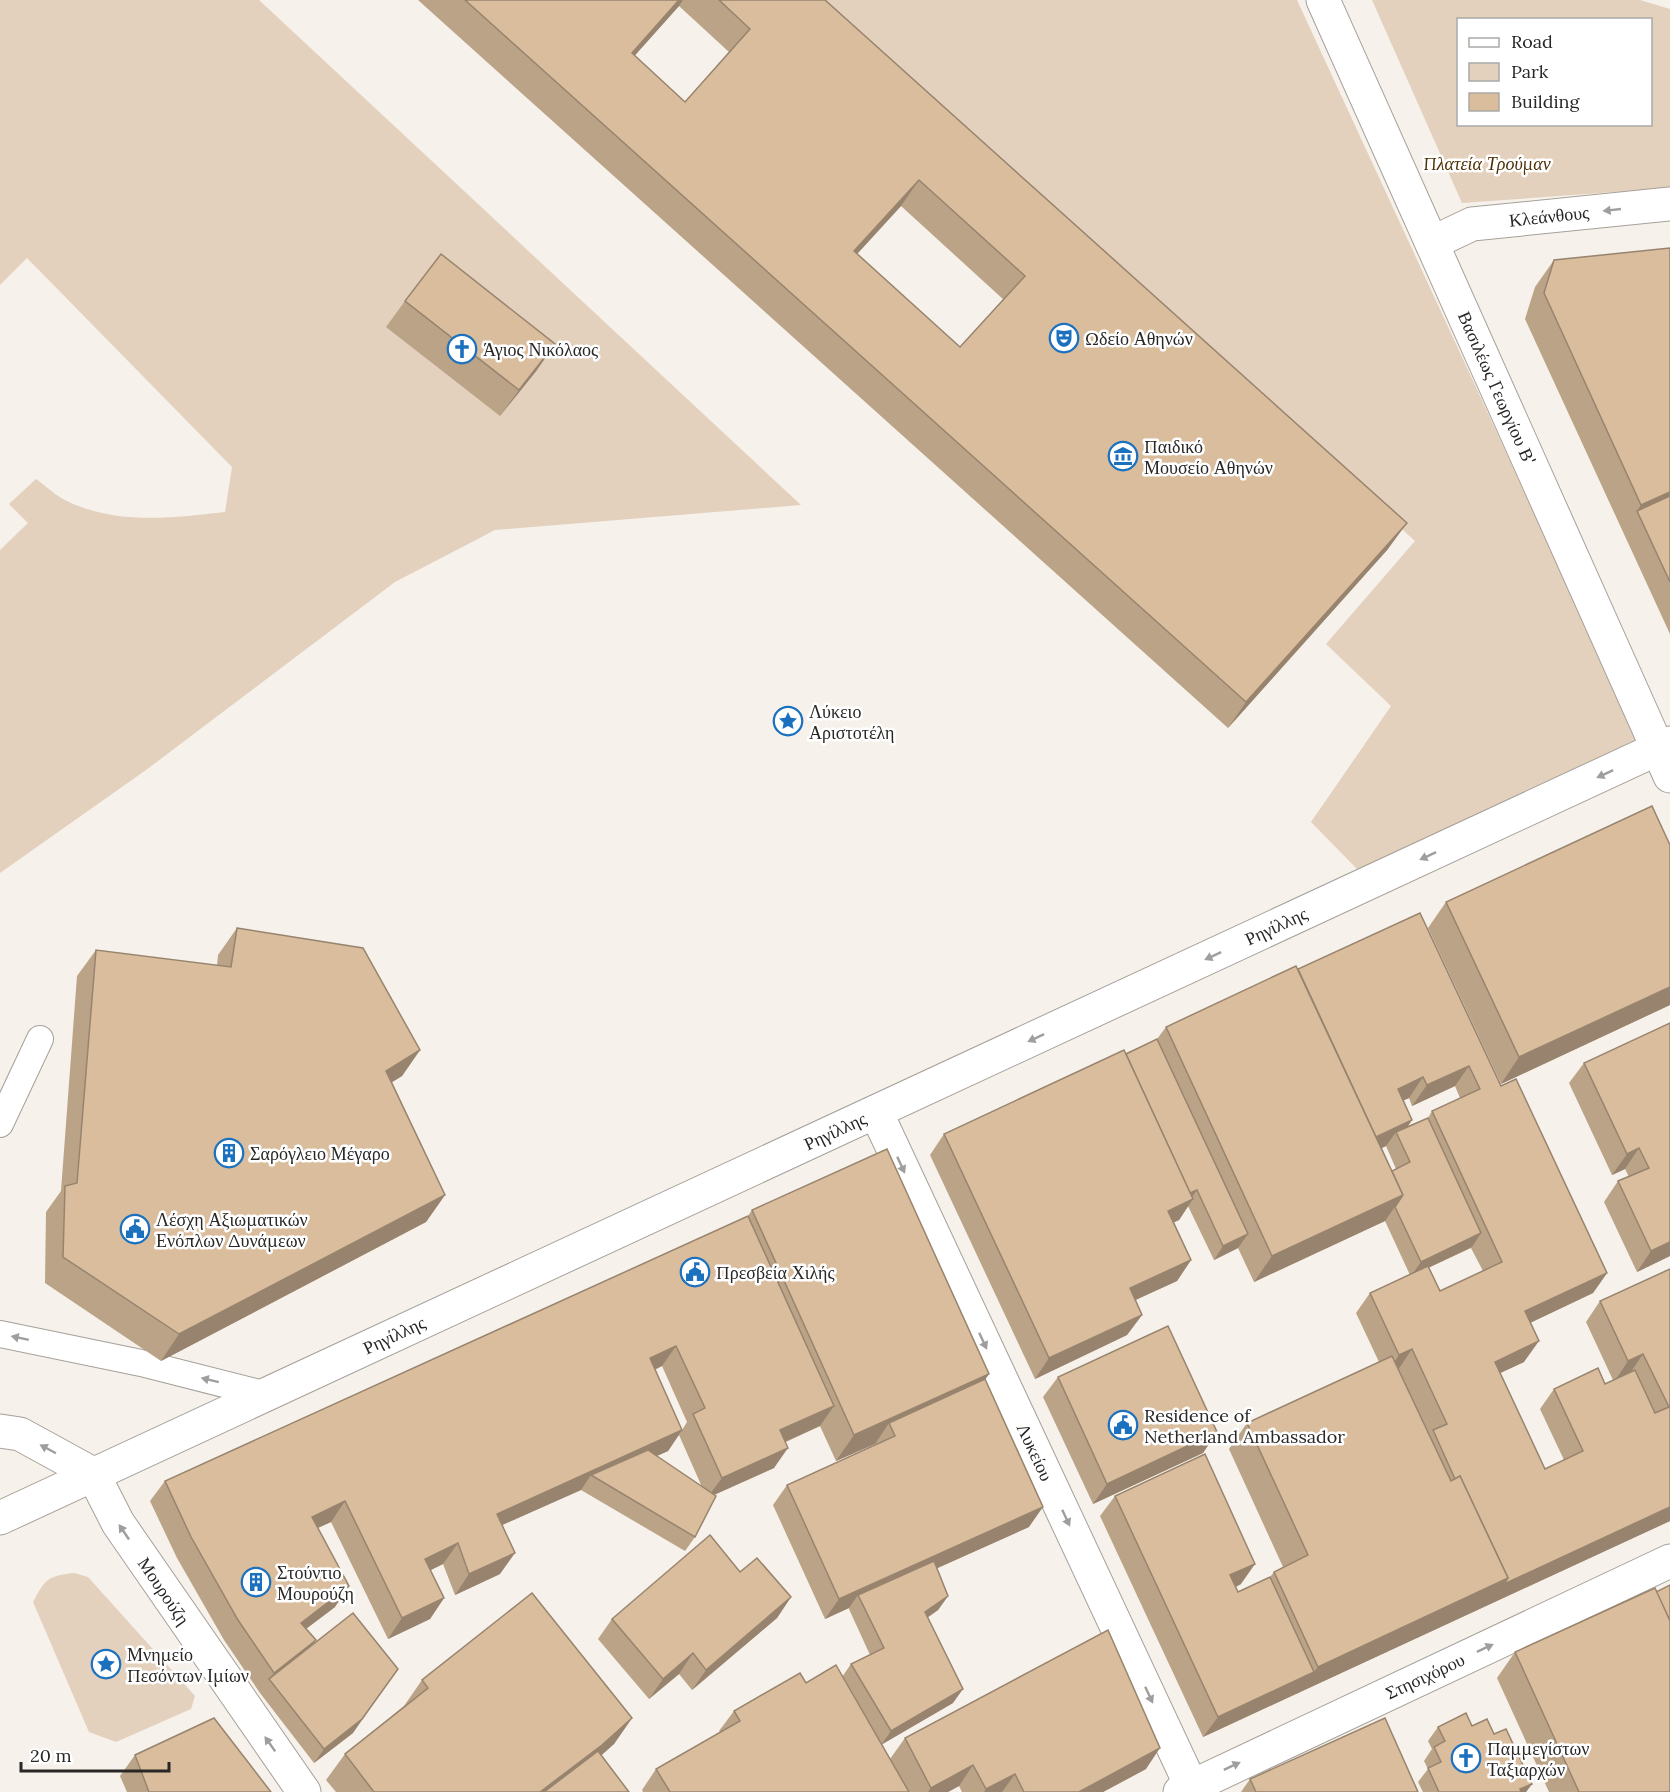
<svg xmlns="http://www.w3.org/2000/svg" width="1670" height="1792" viewBox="0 0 1670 1792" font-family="Lora,serif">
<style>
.green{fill:#e3d1bd;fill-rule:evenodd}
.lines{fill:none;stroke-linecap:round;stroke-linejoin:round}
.service-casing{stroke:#a6a09a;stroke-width:28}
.minor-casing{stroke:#a6a09a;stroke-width:35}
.tertiary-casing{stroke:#a6a09a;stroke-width:35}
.primary-casing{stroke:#a6a09a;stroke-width:35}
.service{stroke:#fff;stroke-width:26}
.minor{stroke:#fff;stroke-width:33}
.tertiary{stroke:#fff;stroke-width:33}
.primary{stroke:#fff;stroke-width:33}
.wall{fill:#bba387;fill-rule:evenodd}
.shaded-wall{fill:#98846e}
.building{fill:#d9bd9d;stroke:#98846e;stroke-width:1.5;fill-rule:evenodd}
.oneway{fill:#9f9e9d}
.labels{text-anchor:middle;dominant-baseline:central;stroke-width:5;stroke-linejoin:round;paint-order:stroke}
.park-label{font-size:18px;font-style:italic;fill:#4d3107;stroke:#fff}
.street-label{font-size:18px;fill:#292725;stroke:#fff}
.poi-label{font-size:18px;fill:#292725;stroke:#fff;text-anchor:start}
</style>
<rect width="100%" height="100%" fill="#f6f1ea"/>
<g class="green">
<path d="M0,0H259L801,505L495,530L395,582L146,770L0,873V550L28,523L9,504L36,479C46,486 56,496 67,501C116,525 173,518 225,512L232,467L27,258L0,285Z"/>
<polygon points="816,0 1297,0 1639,740 1358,870 1311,822 1391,706 1326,644 1415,541"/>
<path d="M1372,0H1640L1670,9V188L1462,203ZM1458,20H1650V124H1458Z"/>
<path d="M74,1573L88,1577L195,1696L191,1709L116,1742L89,1732L33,1602C45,1579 48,1576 74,1573Z"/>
</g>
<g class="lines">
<g class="service-casing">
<g id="service">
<polyline points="0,1124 40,1039"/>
<polyline points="0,1334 141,1363 267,1395"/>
</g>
</g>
<g class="minor-casing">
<g id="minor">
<polyline points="1432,243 1472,224 1670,204"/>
<polyline points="876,1112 1194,1792"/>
<polyline points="93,1474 118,1523 304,1792"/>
<polyline points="1180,1792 1670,1561"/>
</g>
</g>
<g class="tertiary-casing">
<g id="tertiary">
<polyline points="1323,0 1670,776"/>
<polyline points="0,1518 1670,743"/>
</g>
</g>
<g class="primary-casing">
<polyline id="primary" points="0,1431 20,1434 93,1474"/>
</g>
<use href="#service" class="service"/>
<use href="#minor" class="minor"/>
<use href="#tertiary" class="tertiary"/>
<use href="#primary" class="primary"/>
</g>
<g class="wall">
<path d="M418,0H825L1388,549L1228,728ZM679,6L729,52L685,102L634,56ZM901,206L1004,300L960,347L857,254Z"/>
<polygon points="1670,248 1670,634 1525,319 1535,287 1554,260"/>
<polygon points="405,301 537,370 500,416 386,327"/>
<polygon points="1670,845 1670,1005 1501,1084 1428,928 1446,902"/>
<path d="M1420,913L1501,1086L1607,1273L1593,1293L1530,1323L1524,1362L1500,1373L1545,1469L1564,1460L1540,1409L1554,1389L1605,1384L1613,1380L1586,1322L1600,1301L1670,1269V1521L1203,1737L1100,1516L1115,1496L1241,1584L1236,1587L1238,1592L1270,1577L1274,1572L1283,1567L1229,1449L1247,1423L1379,1362L1356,1313L1370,1293L1410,1275L1385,1221L1254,1282L1238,1248L1214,1260L1188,1206L1179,1220L1174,1222L1191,1260L1177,1281L1135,1300L1142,1315L1127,1335L1035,1379L930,1155L944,1134L1157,1039L1166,1027L1298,969ZM1455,1086L1460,1098L1432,1111L1428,1118L1408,1126L1412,1120L1403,1100L1409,1098L1412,1106ZM1386,1146L1396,1169L1392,1171L1382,1148ZM1471,1248L1483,1271L1440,1291L1428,1268Z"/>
<polygon points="237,928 420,1050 402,1076 392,1082 445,1195 426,1222 161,1361 45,1283 46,1212 61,1191 77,976 96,950 217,966 218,955"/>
<polygon points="1670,1023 1670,1256 1637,1272 1604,1202 1618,1181 1629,1177 1625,1169 1612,1175 1569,1083 1584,1063"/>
<path d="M752,1210L989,1374L985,1379L1029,1527L937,1568L948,1596L938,1610L927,1618L953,1703L882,1744L890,1759L905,1738L1146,1769L1103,1792H962L959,1786L948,1792H643L642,1790L656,1769L720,1732L719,1731L734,1711L806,1683L842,1677L851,1664L870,1655L849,1609V1608L825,1619L773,1505L787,1485L875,1445V1444L836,1461L820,1426L786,1442L774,1468L714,1495L695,1537L685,1551L581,1490L502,1525L500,1574L455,1595L443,1564L430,1570L444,1598L430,1619L388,1639L331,1522L318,1528L335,1607L306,1629L316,1640L312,1646L353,1733L314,1763L260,1693L224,1640L177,1558L150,1501L165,1481L748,1216ZM662,1366L687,1422L682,1430L655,1370ZM679,1435L702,1487L657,1456L668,1451Z"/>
<polygon points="1058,1377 1217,1432 1203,1453 1093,1504 1043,1397"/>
<polygon points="740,1572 791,1597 777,1618 692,1690 679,1674 649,1699 598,1639 612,1619"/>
<polygon points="1656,1592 1670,1792 1549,1792 1497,1678 1515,1652"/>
<polygon points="422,1680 632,1718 614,1744 601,1755 629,1792 336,1792 326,1780 345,1754 404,1706"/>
<polygon points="1472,1726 1494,1734 1532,1784 1526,1792 1423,1792 1418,1782 1428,1769 1424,1761 1432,1749 1428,1741 1438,1727"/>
<polygon points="135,1755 271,1792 127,1792 120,1776"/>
<polygon points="1250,1779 1418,1792 1241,1792"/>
</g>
<g class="shaded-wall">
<polygon points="679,0 683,0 679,6 613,80 632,53"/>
<polygon points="919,180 901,206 836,277 854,251"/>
<polygon points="555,344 537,370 500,416 519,390"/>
<polygon points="1670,492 1670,510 1637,511 1641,505"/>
<polygon points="1407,523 1388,549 1228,728 1246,702"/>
<polygon points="1670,987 1670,1005 1501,1084 1519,1057"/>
<polygon points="420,1050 402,1076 368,1097 386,1071"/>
<polygon points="1469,1066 1455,1086 1412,1106 1427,1085"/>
<polygon points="1423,1077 1409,1098 1384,1110 1398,1089"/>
<polygon points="1412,1120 1399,1139 1396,1132 1386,1146 1356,1160 1371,1139"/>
<polygon points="1639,1148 1625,1169 1612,1175 1627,1154"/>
<polygon points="1197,1190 1189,1201 1193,1199 1179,1220 1154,1232 1168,1211 1184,1196"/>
<polygon points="445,1195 426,1222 161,1361 179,1334"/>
<polygon points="1403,1195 1385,1221 1254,1282 1272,1256"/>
<polygon points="1481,1233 1472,1247 1411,1276 1421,1262"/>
<polygon points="1248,1234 1238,1248 1214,1260 1223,1246"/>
<polygon points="1670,1242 1670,1256 1637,1272 1651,1251"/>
<polygon points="1191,1260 1177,1281 1116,1309 1130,1288"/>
<polygon points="1607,1273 1593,1293 1511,1332 1525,1311"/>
<polygon points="1142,1315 1127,1335 1035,1379 1049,1358"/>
<polygon points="1539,1341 1524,1362 1481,1382 1495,1362"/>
<polygon points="676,1346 662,1366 635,1378 650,1358"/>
<polygon points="1412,1349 1398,1370 1385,1375 1399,1355"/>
<polygon points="1643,1354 1629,1375 1614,1382 1628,1361"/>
<polygon points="989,1374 971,1400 889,1423 875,1444 836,1461 854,1435"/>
<polygon points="834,1406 820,1426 766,1450 780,1430"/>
<polygon points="682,1430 668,1451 600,1481 591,1475 581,1490 482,1534 497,1514"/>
<polygon points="1217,1432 1203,1453 1093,1504 1107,1484"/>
<polygon points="788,1448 774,1468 707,1498 722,1478"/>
<polygon points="345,1501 331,1522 297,1537 312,1517"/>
<polygon points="1043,1507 1029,1527 862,1602 858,1595 849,1608 825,1619 839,1599"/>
<polygon points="1670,1507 1670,1521 1203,1737 1218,1717 1314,1672 1318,1667 1508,1578"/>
<polygon points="458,1543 443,1564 411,1580 425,1559"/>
<polygon points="515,1553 500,1574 455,1595 469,1574"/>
<polygon points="1255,1564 1241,1584 1216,1596 1230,1575"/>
<polygon points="349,1586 335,1607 287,1643 301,1623"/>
<polygon points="948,1596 938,1610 915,1626 925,1612"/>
<polygon points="791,1597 777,1618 692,1690 706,1670"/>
<polygon points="444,1598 430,1619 388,1639 402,1618"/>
<polygon points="316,1640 302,1660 269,1679 274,1673"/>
<polygon points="693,1653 679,1674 649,1699 663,1679"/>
<polygon points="398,1669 353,1733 314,1763 324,1749"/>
<polygon points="963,1689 953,1703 881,1745 891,1731"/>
<polygon points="632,1718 614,1744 584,1771 556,1792 540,1792"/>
<polygon points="1160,1748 1146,1769 1103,1792 1079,1792"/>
<polygon points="973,1765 959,1786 948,1792 928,1792 931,1788"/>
<polygon points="1015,1774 1002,1792 984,1792 986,1789"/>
<polygon points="1532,1784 1526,1792 1518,1792 1520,1789"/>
</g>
<g class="building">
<path d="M465,0H679L632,53L685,102L750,29L719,0H825L1407,523L1246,702ZM919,180L1025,276L960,347L854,251Z"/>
<polygon points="1670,248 1670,492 1641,505 1544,293 1554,260"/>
<polygon points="441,254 555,344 519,390 405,301"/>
<polygon points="1670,496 1670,582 1637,511"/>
<polygon points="1652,806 1670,845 1670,987 1519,1057 1446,902"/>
<polygon points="1420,913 1501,1086 1516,1079 1607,1273 1525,1311 1539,1341 1495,1362 1545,1469 1583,1451 1554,1389 1598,1368 1605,1384 1635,1370 1655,1413 1669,1407 1643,1354 1628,1361 1600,1301 1670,1269 1670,1507 1504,1584 1508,1578 1460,1476 1455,1479 1433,1430 1447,1424 1412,1349 1399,1355 1370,1293 1428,1266 1440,1291 1502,1262 1432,1111 1480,1089 1469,1066 1427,1085 1423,1077 1398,1089 1412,1120 1376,1137 1298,969"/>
<polygon points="237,928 363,948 420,1050 386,1071 445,1195 179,1334 63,1257 65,1186 77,1183 96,950 231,967"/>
<polygon points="1296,966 1403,1195 1272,1256 1166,1027"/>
<polygon points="1670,1023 1670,1242 1651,1251 1618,1181 1649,1168 1639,1148 1627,1154 1584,1063"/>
<polygon points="1157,1039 1248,1234 1223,1246 1197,1190 1190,1193 1126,1054"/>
<polygon points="1124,1050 1193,1199 1168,1211 1191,1260 1130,1288 1142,1315 1049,1358 944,1134"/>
<polygon points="1428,1118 1481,1233 1421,1262 1395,1207 1403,1195 1392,1171 1410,1162 1396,1132"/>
<polygon points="887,1149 989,1374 854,1435 752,1210"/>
<polygon points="748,1216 834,1406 780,1430 788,1448 722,1478 693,1414 705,1408 676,1346 650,1358 682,1430 497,1514 515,1553 469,1574 458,1543 425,1559 444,1598 402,1618 345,1501 312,1517 349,1586 301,1623 316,1640 274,1673 238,1620 191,1537 165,1481"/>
<polygon points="1168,1326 1217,1432 1107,1484 1058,1377"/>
<polygon points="1392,1356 1451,1481 1460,1476 1508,1578 1318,1667 1274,1572 1308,1555 1247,1423"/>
<polygon points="985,1379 1043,1507 839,1599 787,1485 895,1436 889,1423"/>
<polygon points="648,1450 716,1496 695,1537 591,1475"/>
<polygon points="1205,1454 1255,1564 1230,1575 1238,1592 1270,1577 1314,1672 1218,1717 1115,1496"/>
<polygon points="710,1535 740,1572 757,1558 791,1597 706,1670 693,1653 663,1679 612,1619"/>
<polygon points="934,1561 948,1596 925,1612 963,1689 891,1731 851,1664 884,1648 858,1595"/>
<polygon points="1670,1585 1670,1621 1656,1592"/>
<polygon points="1655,1588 1670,1621 1670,1792 1579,1792 1515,1652"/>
<polygon points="532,1593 632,1718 602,1745 540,1792 374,1792 345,1754 428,1688 422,1680"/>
<polygon points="353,1613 398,1669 362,1719 324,1749 269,1679"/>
<polygon points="1108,1630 1160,1748 1079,1792 1024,1792 1015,1774 986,1789 973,1765 931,1788 905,1738"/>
<polygon points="836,1665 909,1792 670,1792 656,1769 740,1721 734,1711 800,1673 806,1683"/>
<polygon points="1466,1713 1472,1726 1487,1719 1494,1734 1506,1729 1532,1784 1520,1789 1521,1792 1439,1792 1428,1768 1441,1762 1434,1747 1445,1741 1438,1727"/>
<polygon points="214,1718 271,1792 149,1792 135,1755"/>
<polygon points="1385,1718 1418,1792 1256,1792 1250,1779"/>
<polygon points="598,1751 629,1792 544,1792"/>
</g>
<defs><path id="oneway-solid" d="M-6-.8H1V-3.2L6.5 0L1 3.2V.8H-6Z" transform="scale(1.5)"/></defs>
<g class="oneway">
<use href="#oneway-solid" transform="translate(1612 210) rotate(174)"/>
<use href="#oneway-solid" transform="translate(1605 774) rotate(155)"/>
<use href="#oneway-solid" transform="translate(1428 856) rotate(155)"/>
<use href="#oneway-solid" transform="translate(1213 956) rotate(155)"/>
<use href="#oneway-solid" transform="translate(1036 1038) rotate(155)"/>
<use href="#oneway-solid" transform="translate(901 1165) rotate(65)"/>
<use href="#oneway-solid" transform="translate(20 1338) rotate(-168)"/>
<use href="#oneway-solid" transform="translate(983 1341) rotate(65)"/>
<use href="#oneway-solid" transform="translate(210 1380) rotate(-166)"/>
<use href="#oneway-solid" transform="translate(48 1449) rotate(-152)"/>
<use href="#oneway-solid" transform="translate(1066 1518) rotate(65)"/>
<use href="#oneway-solid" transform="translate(124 1532) rotate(-124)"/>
<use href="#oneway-solid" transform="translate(1485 1648) rotate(-25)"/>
<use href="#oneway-solid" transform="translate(1149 1695) rotate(65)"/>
<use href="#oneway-solid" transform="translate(270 1744) rotate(-125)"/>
<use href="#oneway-solid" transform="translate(1232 1766) rotate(-25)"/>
</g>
<defs>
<g id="theatre-ring" transform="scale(1.5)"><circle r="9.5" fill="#fff" stroke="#1c71bf" stroke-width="1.5"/><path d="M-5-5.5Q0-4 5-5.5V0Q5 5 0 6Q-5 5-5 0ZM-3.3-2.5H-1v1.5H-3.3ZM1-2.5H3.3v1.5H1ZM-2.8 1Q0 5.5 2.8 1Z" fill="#1c71bf"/></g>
<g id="church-ring" transform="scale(1.5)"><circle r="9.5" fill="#fff" stroke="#1c71bf" stroke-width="1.5"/><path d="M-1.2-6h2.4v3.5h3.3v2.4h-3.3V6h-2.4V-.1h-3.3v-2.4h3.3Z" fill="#1c71bf"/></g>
<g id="museum-ring" transform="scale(1.5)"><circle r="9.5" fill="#fff" stroke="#1c71bf" stroke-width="1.5"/><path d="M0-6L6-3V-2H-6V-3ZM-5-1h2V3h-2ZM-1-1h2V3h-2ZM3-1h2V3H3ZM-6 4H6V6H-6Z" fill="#1c71bf"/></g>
<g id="sight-ring" transform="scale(1.5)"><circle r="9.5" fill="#fff" stroke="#1c71bf" stroke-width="1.5"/><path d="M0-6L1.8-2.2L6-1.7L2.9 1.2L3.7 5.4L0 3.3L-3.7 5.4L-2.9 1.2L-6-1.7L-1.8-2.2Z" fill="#1c71bf"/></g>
<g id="building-ring" transform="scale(1.5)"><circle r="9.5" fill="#fff" stroke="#1c71bf" stroke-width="1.5"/><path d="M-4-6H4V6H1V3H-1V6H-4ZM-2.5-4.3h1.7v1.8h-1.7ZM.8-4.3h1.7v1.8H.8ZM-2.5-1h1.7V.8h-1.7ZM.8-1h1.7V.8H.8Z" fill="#1c71bf"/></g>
<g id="civic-ring" transform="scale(1.5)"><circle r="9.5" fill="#fff" stroke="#1c71bf" stroke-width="1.5"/><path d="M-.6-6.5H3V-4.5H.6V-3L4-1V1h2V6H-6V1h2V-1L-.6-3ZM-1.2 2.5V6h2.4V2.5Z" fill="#1c71bf"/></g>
</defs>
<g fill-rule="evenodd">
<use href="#theatre-ring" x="1064" y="338"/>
<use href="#church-ring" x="462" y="349"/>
<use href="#museum-ring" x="1123" y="456"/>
<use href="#sight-ring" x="788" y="721"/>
<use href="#building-ring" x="229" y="1153"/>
<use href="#civic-ring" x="135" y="1229"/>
<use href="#civic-ring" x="695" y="1272"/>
<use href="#civic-ring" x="1123" y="1425"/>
<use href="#building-ring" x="256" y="1582"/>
<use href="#sight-ring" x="106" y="1664"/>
<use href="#church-ring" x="1466" y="1758"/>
</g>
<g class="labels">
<g class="park-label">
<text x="1487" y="163">Πλατεία Τρούμαν</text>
</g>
<g class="street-label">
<text transform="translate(1549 216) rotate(-6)">Κλεάνθους</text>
<text transform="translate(1497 388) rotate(66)">Βασιλέως Γεωργίου Β'</text>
<text transform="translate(1276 926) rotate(-25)">Ρηγίλλης</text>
<text transform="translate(835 1131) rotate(-25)">Ρηγίλλης</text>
<text transform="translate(394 1335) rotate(-25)">Ρηγίλλης</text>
<text transform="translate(1035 1452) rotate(65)">Λυκείου</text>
<text transform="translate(164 1591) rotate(56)">Μουρούζη</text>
<text transform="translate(1425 1676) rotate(-25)">Στησιχόρου</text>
</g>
<g class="poi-label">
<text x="1085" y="338">Ωδείο Αθηνών</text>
<text x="483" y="349">Άγιος Νικόλαος</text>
<text x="1144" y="446">Παιδικό<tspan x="1144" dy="21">Μουσείο Αθηνών</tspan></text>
<text x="809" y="711">Λύκειο<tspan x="809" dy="21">Αριστοτέλη</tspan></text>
<text x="250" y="1153">Σαρόγλειο Μέγαρο</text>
<text x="156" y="1219">Λέσχη Αξιωματικών<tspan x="156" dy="21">Ενόπλων Δυνάμεων</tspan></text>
<text x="716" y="1272">Πρεσβεία Χιλής</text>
<text x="1144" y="1415">Residence of<tspan x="1144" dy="21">Netherland Ambassador</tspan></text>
<text x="277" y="1572">Στούντιο<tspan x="277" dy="21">Μουρούζη</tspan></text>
<text x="127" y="1654">Μνημείο<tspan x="127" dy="21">Πεσόντων Ιμίων</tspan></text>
<text x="1487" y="1748">Παμμεγίστων<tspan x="1487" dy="21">Ταξιαρχών</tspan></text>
</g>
</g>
<rect x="1457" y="18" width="195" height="108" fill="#ffffff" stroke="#a9a9a8" stroke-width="1.5"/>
<rect x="1469" y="38" width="30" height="9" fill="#ffffff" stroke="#a9a9a8" stroke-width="1.5"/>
<text x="1511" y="48" font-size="18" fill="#292725">Road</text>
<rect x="1469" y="63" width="30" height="18" fill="#e3d1bd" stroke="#a9a9a8" stroke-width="1.5"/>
<text x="1511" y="78" font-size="18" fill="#292725">Park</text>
<rect x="1469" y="93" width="30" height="18" fill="#d9bd9d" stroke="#a9a9a8" stroke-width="1.5"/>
<text x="1511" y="108" font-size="18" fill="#292725">Building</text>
<path d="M21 1762v9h148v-9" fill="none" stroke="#292725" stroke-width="3"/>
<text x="30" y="1762" font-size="18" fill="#292725" stroke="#ffffff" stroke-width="4.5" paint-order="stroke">20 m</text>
</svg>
